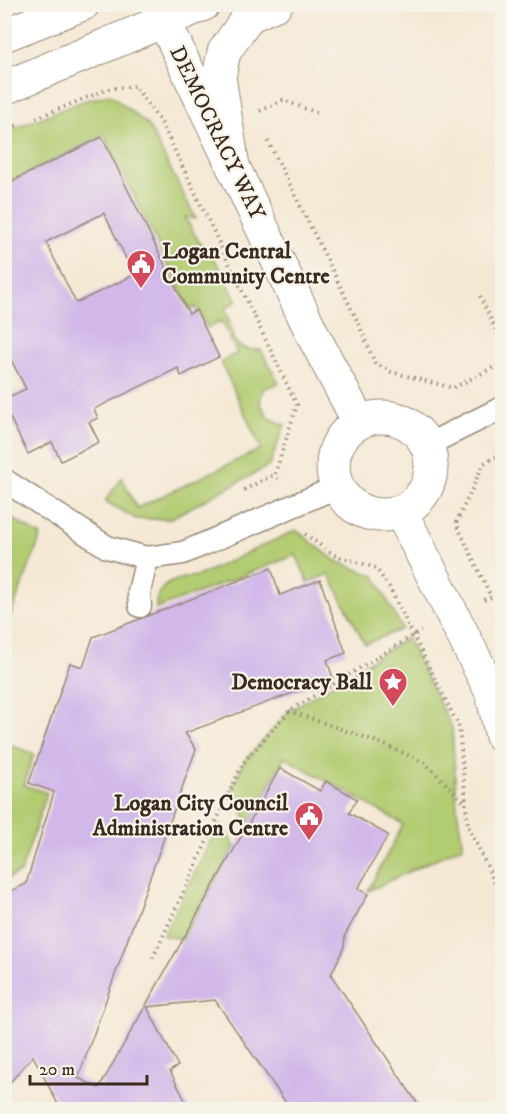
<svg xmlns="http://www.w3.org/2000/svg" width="507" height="1114" viewBox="0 0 507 1114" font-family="'IM FELL DW Pica',serif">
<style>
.green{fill:#b2cc72;stroke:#767b48;stroke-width:1.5}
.building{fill:#d1b8e9;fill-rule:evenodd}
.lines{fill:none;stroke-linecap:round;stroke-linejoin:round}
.service-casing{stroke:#988a7a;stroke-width:25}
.minor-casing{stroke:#988a7a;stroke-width:35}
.tertiary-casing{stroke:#988a7a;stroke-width:35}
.path{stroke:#988a7a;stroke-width:4;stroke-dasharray:1.5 4.5;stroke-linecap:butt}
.service{stroke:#fff;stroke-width:22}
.minor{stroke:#fff;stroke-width:33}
.tertiary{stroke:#fff;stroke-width:33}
.labels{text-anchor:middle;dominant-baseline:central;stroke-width:4.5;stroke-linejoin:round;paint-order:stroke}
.street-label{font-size:22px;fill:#3b2a1e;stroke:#f7f3e8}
.poi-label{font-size:22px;font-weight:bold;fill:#3b2a1e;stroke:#f7f3e8;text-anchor:end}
</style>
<rect width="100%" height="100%" fill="#f7f3e8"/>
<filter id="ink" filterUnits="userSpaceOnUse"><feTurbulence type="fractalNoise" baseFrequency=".0167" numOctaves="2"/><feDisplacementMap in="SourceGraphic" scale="12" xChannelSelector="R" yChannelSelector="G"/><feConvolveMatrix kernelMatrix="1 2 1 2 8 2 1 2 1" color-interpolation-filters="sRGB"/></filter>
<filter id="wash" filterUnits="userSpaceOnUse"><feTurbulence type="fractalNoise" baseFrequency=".008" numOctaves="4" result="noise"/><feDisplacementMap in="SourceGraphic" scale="24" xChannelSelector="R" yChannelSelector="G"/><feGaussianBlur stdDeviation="1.35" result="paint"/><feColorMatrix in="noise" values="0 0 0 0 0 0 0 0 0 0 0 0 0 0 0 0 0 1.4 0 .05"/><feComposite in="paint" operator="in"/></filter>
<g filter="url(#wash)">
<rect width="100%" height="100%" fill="#f5e9d5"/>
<g class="green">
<path d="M110,94L148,125L196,219L185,217L207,256H213L237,301L225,308C235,331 226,352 261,350L279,383L263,389L260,403L269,418L285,425L269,466L169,519H136L105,501L122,478L137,508L261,449L221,362L237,353L222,321L208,328L196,307L190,310L104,135L5,184V132L83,101Z"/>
<polygon points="5,514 41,536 5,630"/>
<path d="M296,530L336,561L375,576L402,629L365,644L329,574L308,582L296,555L156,609C155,583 176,578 198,576Z"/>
<polygon points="407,638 452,728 457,809 463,846 368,891 403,824 284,757 250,824 230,793 243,763 289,711"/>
<polygon points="5,743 34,754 24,785 47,793 21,872 5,880"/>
<polygon points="219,824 235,846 182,939 163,936"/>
</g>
<g id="blocks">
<g class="building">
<path d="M102,137L189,314L196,310L219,357L181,376L178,368L94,409L98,418L89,422L99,442L61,461L52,442L28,454L4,406V399L26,389L4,346V185ZM104,213L134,275L76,303L46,242Z"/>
<polygon points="271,568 280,595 320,580 346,653 327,660 333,678 185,733 196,749 78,1078 99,1088 280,768 320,791 326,781 357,799 349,813 388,835 358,889 368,894 345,935 344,947 331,975 422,1110 291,1110 215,1000 147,1007 178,1066 170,1071 190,1110 61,1110 33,1056 4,1089 4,894 26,884 54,792 29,783 70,663 83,667 93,637"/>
</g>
</g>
</g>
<g filter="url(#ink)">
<use href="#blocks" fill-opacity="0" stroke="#988a7a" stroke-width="1.5"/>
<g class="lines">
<g class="service-casing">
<g id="service">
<polyline points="427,445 502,408"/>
<polyline points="4,480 107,547 147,558 183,553 337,487"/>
<polyline points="140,606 139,592 147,558"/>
</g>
</g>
<g class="minor-casing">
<g id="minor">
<polyline points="156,4 314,337 359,422"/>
<circle cx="382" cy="466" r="49"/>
<polyline points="401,512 492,693 502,736"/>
</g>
</g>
<g class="tertiary-casing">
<g id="tertiary">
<polyline points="4,35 83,4"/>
<polyline points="4,88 204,4"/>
<polyline points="233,167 219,77 224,52 249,16 276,4"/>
</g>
</g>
<g class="path">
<polyline points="260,111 283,100 317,113"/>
<polyline points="36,118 108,89 135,86 162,124 297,405 275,474 278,479"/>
<polyline points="4,130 18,125"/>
<polyline points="268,141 356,318 375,363 391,372 453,388 502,363"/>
<polyline points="480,296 502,343"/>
<polyline points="244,490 275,474"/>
<polyline points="305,534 334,555 376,568 389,587 459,727 468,826 502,898"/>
<polyline points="484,600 491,597 456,523 484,463 502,454"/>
<polyline points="289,711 375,741 424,762 465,803"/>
<polyline points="153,958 243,763 289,711 421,631"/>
</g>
<use href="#service" class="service"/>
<use href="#minor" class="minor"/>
<use href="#tertiary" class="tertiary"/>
</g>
</g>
<defs>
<g id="civic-pin" transform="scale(1.5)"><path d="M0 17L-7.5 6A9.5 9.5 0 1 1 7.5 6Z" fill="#d1495b" stroke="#f7f3e8"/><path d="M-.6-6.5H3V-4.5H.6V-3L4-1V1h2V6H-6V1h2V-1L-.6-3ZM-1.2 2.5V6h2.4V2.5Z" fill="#fff"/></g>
<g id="sight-pin" transform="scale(1.5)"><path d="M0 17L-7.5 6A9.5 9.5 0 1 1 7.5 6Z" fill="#d1495b" stroke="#f7f3e8"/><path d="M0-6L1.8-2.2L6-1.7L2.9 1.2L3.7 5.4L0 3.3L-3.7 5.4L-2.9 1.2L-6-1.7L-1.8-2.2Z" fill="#fff"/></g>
</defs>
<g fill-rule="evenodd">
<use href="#civic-pin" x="141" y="264"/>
<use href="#sight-pin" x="393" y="682"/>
<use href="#civic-pin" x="309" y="816"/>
</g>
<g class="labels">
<g class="street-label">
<text transform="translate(217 133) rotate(64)">DEMOCRACY WAY</text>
</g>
<g class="poi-label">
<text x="162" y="251" text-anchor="start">Logan Central<tspan x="162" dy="25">Community Centre</tspan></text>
<text x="372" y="682">Democracy Ball</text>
<text x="288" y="803">Logan City Council<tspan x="288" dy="25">Administration Centre</tspan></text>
</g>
</g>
<rect width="507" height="1114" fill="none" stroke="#f7f3e8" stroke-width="24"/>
<path d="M30 1075v9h117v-9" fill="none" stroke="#3b2a1e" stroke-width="3"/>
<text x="39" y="1075" font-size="18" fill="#3b2a1e" stroke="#f7f3e8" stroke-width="4.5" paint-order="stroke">20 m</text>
</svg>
